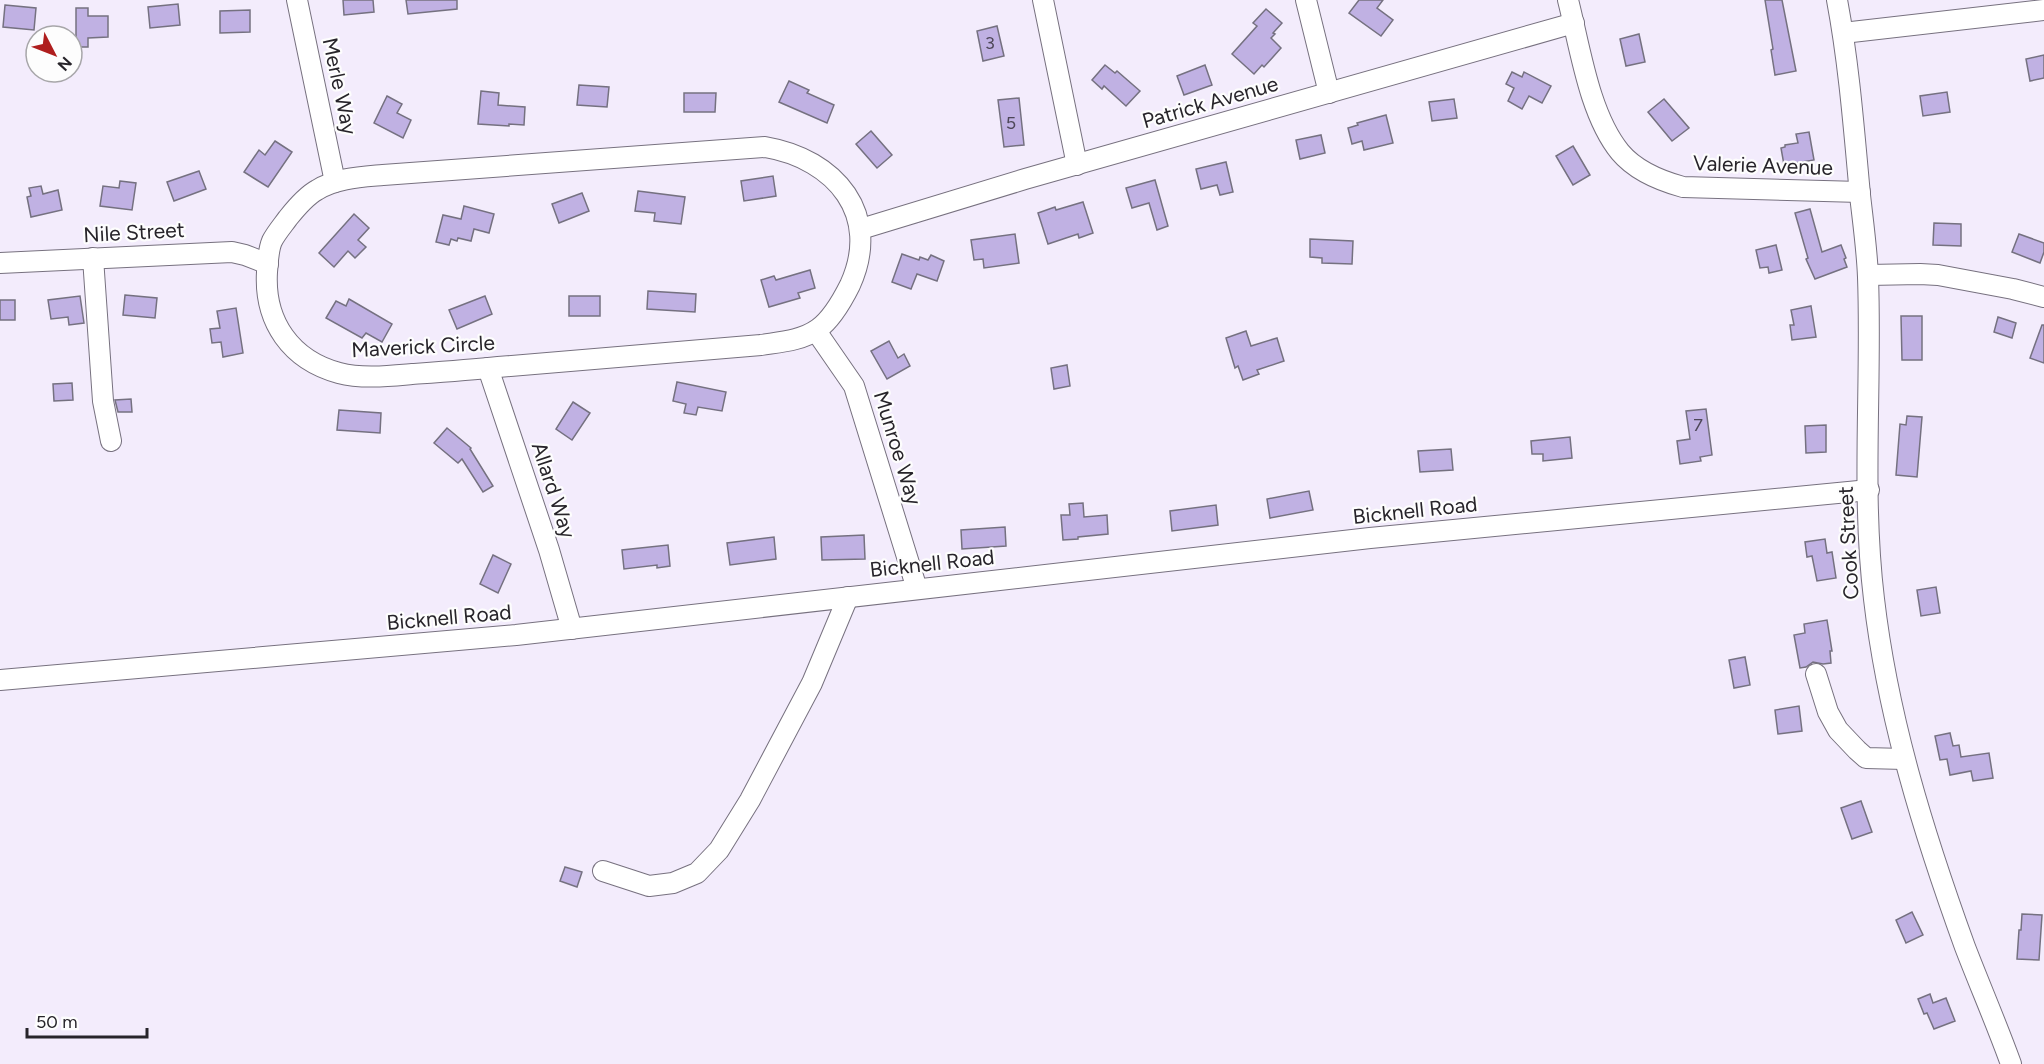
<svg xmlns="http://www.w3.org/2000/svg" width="2044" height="1064" viewBox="0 0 2044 1064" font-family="Figtree,sans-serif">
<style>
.building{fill:#c0b1e3;stroke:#757180;stroke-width:1.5}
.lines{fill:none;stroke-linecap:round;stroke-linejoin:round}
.minor-casing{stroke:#77717f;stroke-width:22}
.minor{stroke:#fff;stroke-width:20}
.labels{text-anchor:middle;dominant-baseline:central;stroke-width:4.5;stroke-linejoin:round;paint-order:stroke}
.number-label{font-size:18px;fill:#4d4758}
.street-label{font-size:21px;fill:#27242a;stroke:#fdfdfd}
</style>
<rect width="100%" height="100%" fill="#f3ecfc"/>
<g class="building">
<polygon points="343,0 373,0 374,12 344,15"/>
<polygon points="406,0 457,0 457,9 408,14"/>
<polygon points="1359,0 1383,0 1377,8 1393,20 1381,36 1349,13"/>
<polygon points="1765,0 1782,0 1796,71 1775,75 1771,50 1773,49"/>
<polygon points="178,4 180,25 150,28 148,7"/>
<polygon points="5,5 36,8 34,30 3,27"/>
<polygon points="76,8 88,8 88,16 108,16 108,37 88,38 88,47 76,47"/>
<polygon points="1266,9 1282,23 1273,33 1275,34 1271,38 1281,48 1264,67 1262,65 1254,74 1232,54 1257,26 1253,23"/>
<polygon points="250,10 250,32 220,33 220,11"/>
<polygon points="997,26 1004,56 983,61 977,31"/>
<polygon points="1639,34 1645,62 1626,66 1620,39"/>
<polygon points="2044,55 2044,78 2030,81 2026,59"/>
<polygon points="1105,65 1115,73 1117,71 1140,91 1126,106 1104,86 1102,89 1092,80"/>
<polygon points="1205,65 1212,85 1184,95 1177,76"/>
<polygon points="1512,72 1522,77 1524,72 1551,86 1542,103 1529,96 1522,109 1508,101 1514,88 1506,84"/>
<polygon points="789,81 809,90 807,93 834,105 827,123 779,102"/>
<polygon points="579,85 609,87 607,107 577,105"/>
<polygon points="481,91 499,93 498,105 525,107 524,125 509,124 509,126 478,124"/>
<polygon points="1947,92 1950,112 1923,116 1920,96"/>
<polygon points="684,93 716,93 715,112 684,112"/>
<polygon points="387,96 402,104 397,113 411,120 403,138 374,123"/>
<polygon points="1019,98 1024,145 1004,147 998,100"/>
<polygon points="1454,99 1457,118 1432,121 1429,102"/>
<polygon points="1664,99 1689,128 1672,141 1648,112"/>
<polygon points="1386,115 1393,143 1364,150 1362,141 1352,144 1348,128 1358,125 1357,123"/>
<polygon points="871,131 892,155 877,168 856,144"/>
<polygon points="1809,132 1814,160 1784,165 1781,148 1785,147 1785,145 1798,143 1796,134"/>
<polygon points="1321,135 1325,153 1300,159 1296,140"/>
<polygon points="275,141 292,152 268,187 244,172 259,150 265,155"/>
<polygon points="1573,146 1590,175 1573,185 1556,156"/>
<polygon points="1226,162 1233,192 1220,195 1217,185 1201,189 1196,169"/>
<polygon points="199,171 206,189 174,201 167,182"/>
<polygon points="773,176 776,196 744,201 741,181"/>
<polygon points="1155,180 1168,226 1157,230 1149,203 1132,208 1126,188"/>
<polygon points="120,181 136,183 132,210 100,206 103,186 119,188"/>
<polygon points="41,186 43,194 58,190 62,210 31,217 27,197 31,196 29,188"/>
<polygon points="638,191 685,197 681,224 654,221 655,213 635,211"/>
<polygon points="582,193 589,211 559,223 552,204"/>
<polygon points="1083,202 1093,233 1079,238 1078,234 1048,244 1038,213 1055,207 1056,210"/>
<polygon points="464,206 494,214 489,233 474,229 471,241 458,238 457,241 451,239 449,245 436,242 443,215 461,219"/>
<polygon points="1810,209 1822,252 1841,245 1846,258 1844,259 1847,267 1815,279 1806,259 1808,258 1795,213"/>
<polygon points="354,214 369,228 358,240 366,247 355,258 348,251 334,267 319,253"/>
<polygon points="1934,223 1961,224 1961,246 1933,245"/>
<polygon points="1015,234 1019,263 984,268 983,259 974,260 971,240"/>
<polygon points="2019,234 2044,243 2044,252 2040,263 2012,252"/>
<polygon points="1310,239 1353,241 1352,264 1322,263 1322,258 1310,257"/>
<polygon points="1776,245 1782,270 1769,273 1768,267 1760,268 1756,250"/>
<polygon points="902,254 919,260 920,257 928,260 931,255 944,261 937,281 917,274 911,289 892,282"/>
<polygon points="810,270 815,288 798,293 800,298 769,307 761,280 774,276 776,280"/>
<polygon points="648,291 696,294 695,312 647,309"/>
<polygon points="125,295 157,298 155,318 123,315"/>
<polygon points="80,296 84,323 69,325 68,317 51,319 48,300"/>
<polygon points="485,296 492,314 457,329 449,310"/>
<rect x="569" y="296" width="31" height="20"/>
<polygon points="349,299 392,324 382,342 366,333 362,338 326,318 336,301 346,306"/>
<rect x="0" y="300" width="15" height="20"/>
<polygon points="1811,306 1816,337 1792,340 1790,325 1794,325 1791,310"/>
<polygon points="236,308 243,353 223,357 221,342 212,343 210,329 220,328 217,311"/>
<polygon points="1901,316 1922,316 1922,360 1902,360"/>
<polygon points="1998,317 2016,323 2012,338 1994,332"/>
<polygon points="2042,325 2044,325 2044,363 2030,358"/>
<polygon points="1246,331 1251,346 1277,338 1284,361 1257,370 1259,374 1243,380 1238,366 1235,368 1226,338"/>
<polygon points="889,341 898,358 904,354 910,366 887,379 871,351"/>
<polygon points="1067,365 1070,386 1054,389 1051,368"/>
<polygon points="677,382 726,392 722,411 698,407 696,415 684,413 686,404 673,401"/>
<polygon points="72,383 73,400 54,401 53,384"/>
<polygon points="131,399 132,412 118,412 115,400"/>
<polygon points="573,402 590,413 572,440 556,429"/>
<polygon points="1706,409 1712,455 1700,457 1701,461 1680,464 1677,441 1690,439 1686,411"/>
<polygon points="339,410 381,413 380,433 337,430"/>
<polygon points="1907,416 1922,417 1917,477 1896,475 1900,424 1906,425"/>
<polygon points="1826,425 1826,452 1806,453 1805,426"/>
<polygon points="447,428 471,448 470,449 493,486 483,492 462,459 458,463 434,443"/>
<polygon points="1570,437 1572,458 1543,461 1543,454 1532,454 1531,441"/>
<polygon points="1451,449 1453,470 1420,472 1418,451"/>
<polygon points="1309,491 1313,510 1270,518 1267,499"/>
<polygon points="1083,503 1084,517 1107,515 1108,534 1078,537 1078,539 1063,540 1061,515 1070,515 1069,504"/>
<polygon points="1216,505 1218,525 1172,531 1170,511"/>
<polygon points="1005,527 1006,546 962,549 961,530"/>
<polygon points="864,535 865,559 822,560 821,537"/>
<polygon points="774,537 776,559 730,565 727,543"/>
<polygon points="1825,539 1827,553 1832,552 1836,578 1817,581 1812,556 1807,557 1805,542"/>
<polygon points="668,545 670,566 657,568 657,565 624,569 622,550"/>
<polygon points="493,555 511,564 498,593 480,584"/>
<polygon points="1936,587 1940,613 1921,616 1917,590"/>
<polygon points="1827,620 1832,651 1830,651 1831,663 1823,664 1813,662 1806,667 1800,668 1794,635 1805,633 1804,624"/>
<polygon points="1745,657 1750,685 1734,688 1729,660"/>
<polygon points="1799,706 1802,731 1778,734 1775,710"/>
<polygon points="1950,733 1953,746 1959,745 1961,757 1989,753 1993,778 1973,781 1971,771 1950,775 1947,759 1940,760 1935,736"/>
<polygon points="1861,801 1872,832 1852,839 1841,808"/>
<polygon points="565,867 582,872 577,887 560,881"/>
<polygon points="1912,912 1923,935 1906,943 1896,920"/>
<polygon points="2022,914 2042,915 2039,960 2017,959 2019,930 2021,930"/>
<polygon points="1930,994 1933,1003 1946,998 1955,1021 1934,1029 1927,1013 1924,1014 1918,999"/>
</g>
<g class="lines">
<g class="minor-casing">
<g id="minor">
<polyline points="297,0 335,182"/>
<polyline points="1043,0 1077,165"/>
<polyline points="1306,0 1329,93"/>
<path d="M1568,0C1580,47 1589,114 1620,152C1635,170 1661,181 1683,187L1860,192"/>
<path d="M1837,0C1849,64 1854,130 1860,195C1863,222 1867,250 1868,277C1872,384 1861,492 1874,599C1888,719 1924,834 1965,947C1980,986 1997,1025 2011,1064"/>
<polyline points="1843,33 2044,10"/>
<path d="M765,147C836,159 882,215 850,285C842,301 832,319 818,329C801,341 780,342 761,345C673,352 585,359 498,367C469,370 440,372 412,374C389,376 362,379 339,373C291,360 264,322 267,272C268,262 268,250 272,241C276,233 283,225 288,218C296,208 306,196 317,190C336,178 361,177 383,175Z"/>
<polyline points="861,229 1025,179 1574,23"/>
<polyline points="93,258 103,401 111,441"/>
<polyline points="0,263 232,252 245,255 268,264"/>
<polyline points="1868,275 1920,274 1938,275 2013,289 2044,297"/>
<polyline points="816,331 854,386 917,589"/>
<polyline points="488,368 549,550 572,629"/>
<polyline points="1816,674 1828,712 1838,730 1857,750 1866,758 1904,759"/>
<polyline points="0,680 516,635 1370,538 1869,490"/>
<polyline points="603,871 649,886 673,883 697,873 719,850 750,800 812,683 848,597"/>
</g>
</g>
<use href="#minor" class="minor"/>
</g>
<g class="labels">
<g class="number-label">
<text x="990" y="43">3</text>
<text x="1011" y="123">5</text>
<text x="1698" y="425">7</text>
</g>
<g class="street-label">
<text transform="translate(340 86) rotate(78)">Merle Way</text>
<text transform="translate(1210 102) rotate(-16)">Patrick Avenue</text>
<text transform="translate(1763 165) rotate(2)">Valerie Avenue</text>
<text transform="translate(134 232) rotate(-3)">Nile Street</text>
<text transform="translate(423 346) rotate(-3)">Maverick Circle</text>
<text transform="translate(898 448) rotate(73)">Munroe Way</text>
<text transform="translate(554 490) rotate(72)">Allard Way</text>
<text transform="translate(1415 510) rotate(-6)">Bicknell Road</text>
<text transform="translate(1848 543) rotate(-93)">Cook Street</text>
<text transform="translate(932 563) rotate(-6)">Bicknell Road</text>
<text transform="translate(449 617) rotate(-5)">Bicknell Road</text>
</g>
</g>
<g transform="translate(54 54) rotate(132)"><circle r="28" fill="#fdfdfd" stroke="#a7a6a9" stroke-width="1.5"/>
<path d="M0-4.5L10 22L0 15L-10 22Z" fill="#af1e1e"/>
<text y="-9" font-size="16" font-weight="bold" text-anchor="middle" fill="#27242a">N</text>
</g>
<path d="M27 1028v9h120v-9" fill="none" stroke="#27242a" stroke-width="3"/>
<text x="36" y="1028" font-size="18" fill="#27242a" stroke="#fdfdfd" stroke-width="4.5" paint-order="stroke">50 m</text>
</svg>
